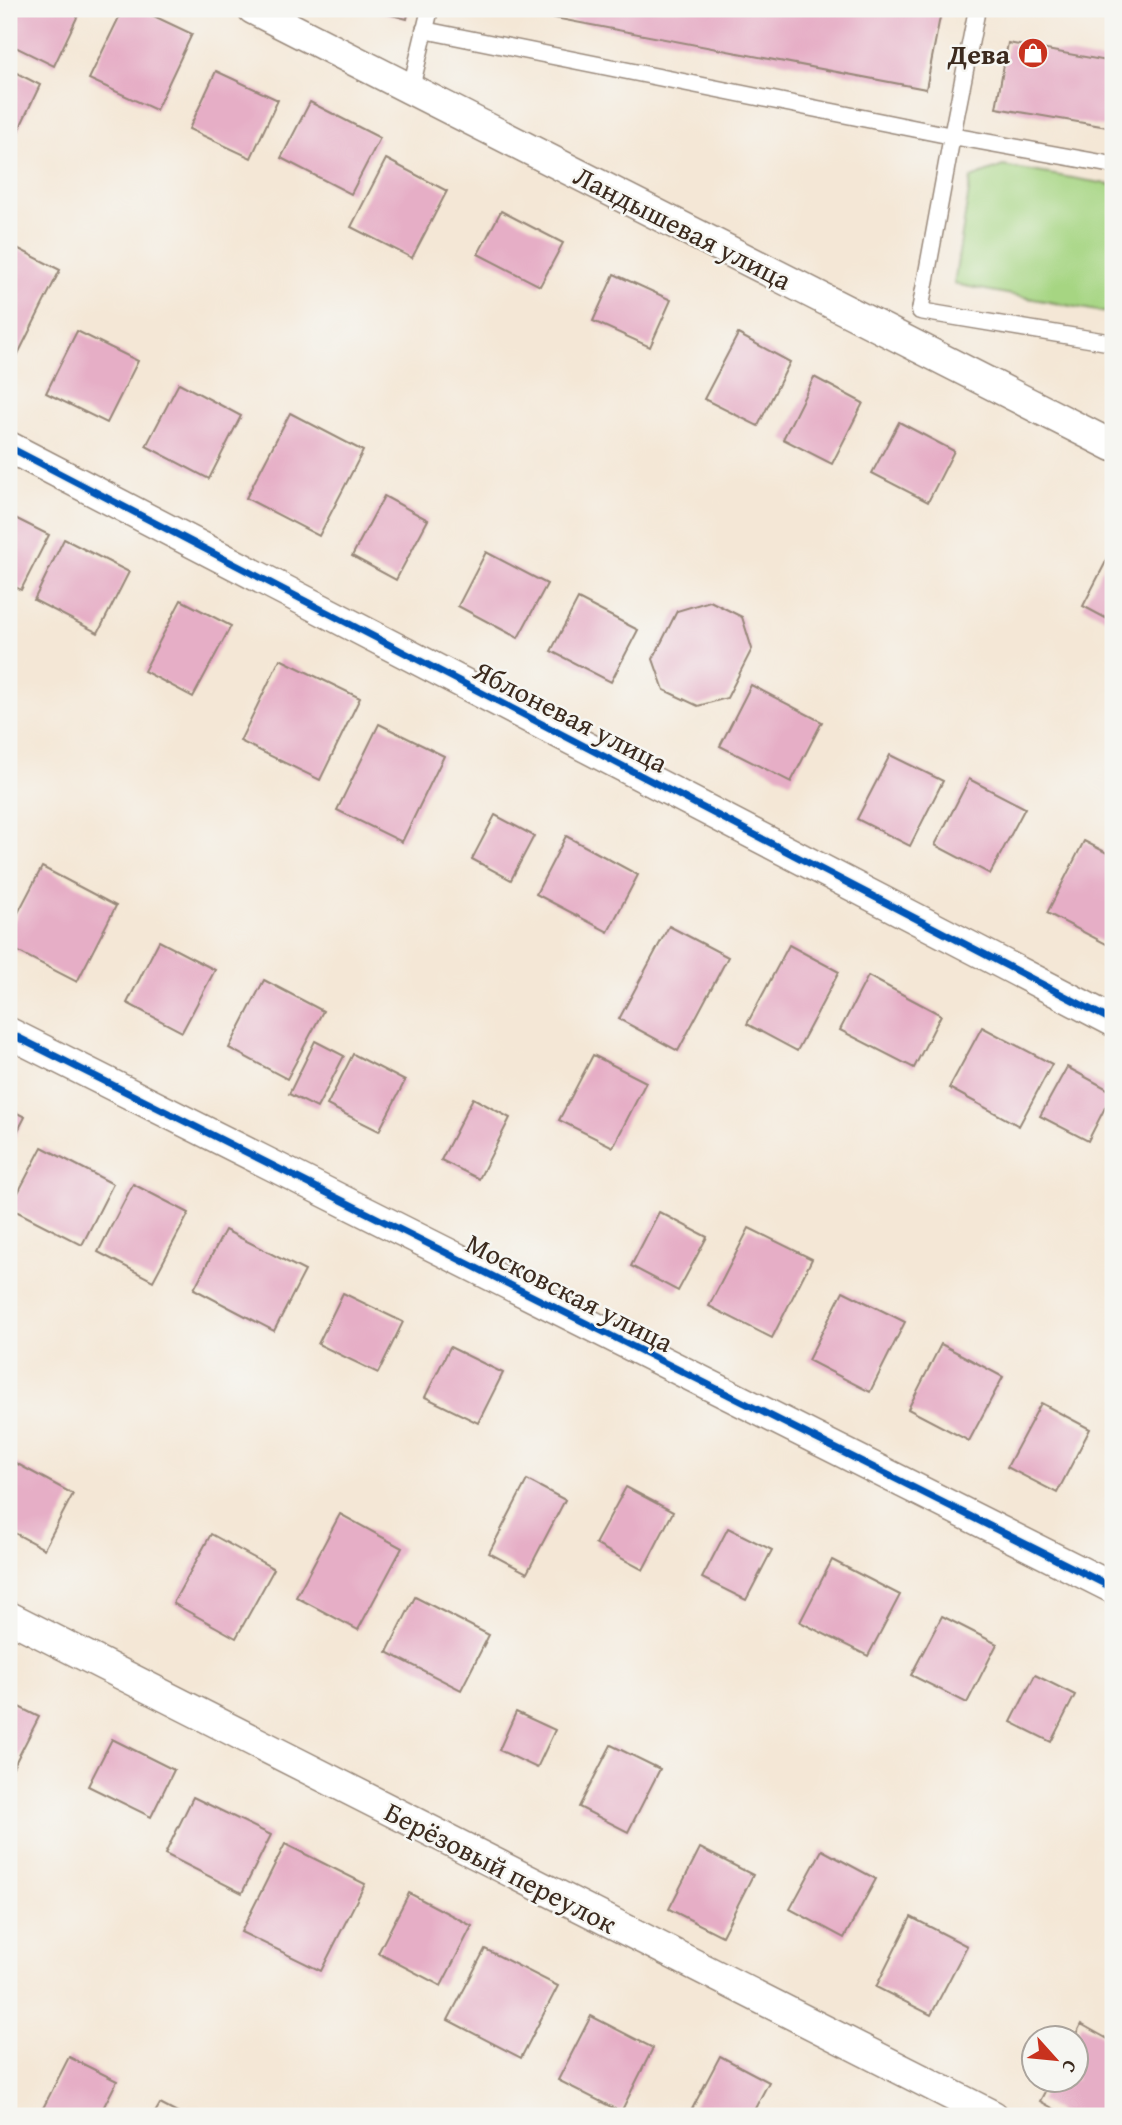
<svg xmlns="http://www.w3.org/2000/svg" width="1122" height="2125" viewBox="0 0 1122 2125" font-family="'Gentium Book Plus',serif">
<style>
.green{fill:#a6d582;stroke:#708050;stroke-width:2}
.building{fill:#e6aec6}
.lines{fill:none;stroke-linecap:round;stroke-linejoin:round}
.service-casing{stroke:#98887a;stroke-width:19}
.minor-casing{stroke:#98887a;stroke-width:33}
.service{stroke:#fff;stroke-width:16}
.minor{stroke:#fff;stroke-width:30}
.cycleway-casing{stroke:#f6f6f2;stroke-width:11}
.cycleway{stroke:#0057b8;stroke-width:7}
.labels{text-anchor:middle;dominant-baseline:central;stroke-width:5;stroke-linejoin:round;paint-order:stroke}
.poi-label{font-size:28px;font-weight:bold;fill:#3b2a1e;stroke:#f6f6f2;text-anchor:end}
.street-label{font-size:28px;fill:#3b2a1e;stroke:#f6f6f2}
</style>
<rect width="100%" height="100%" fill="#f6f6f2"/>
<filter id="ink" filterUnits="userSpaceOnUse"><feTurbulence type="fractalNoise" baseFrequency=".0143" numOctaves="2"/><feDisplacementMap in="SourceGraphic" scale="14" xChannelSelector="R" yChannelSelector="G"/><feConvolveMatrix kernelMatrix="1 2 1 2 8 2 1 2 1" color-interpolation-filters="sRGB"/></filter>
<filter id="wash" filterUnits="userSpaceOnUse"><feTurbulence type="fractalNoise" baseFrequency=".00686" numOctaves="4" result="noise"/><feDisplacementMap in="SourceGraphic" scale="28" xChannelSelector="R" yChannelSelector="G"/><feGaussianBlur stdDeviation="1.57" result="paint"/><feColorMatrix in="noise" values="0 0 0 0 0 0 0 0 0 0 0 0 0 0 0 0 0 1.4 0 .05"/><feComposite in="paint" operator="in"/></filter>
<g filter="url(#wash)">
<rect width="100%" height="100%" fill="#f4e7d6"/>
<polygon class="green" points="1003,166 1113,185 1113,314 954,284 971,178"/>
<g id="blocks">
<g class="building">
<polygon points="15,9 81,9 54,66 9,44 9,21"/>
<polygon points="123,9 139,9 192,34 156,110 89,79"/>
<polygon points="369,9 409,9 407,19"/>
<polygon points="523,9 924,9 941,12 926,89 523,12"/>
<polygon points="1008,43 1113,62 1113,128 996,108"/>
<polygon points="9,69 40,85 9,150"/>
<polygon points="216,71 278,100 251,158 189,129"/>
<polygon points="310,102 380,138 351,194 281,158"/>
<polygon points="386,159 447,191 412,258 351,227"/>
<polygon points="501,211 563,243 540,286 478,254"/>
<polygon points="13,246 60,270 11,368 9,366 9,248"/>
<polygon points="614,274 671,300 650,347 593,321"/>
<polygon points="77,331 138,361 107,423 46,393"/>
<polygon points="738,334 790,362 758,426 704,399"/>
<polygon points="814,377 863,403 832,464 783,439"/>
<polygon points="179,383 241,416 209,479 146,446"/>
<polygon points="290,413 363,451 319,536 246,498"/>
<polygon points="899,422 954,451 928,502 872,473"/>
<polygon points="384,496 428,520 396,580 352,556"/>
<polygon points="9,515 49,535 21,590 9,584"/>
<polygon points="64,539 129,572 98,633 34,600"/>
<polygon points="1113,548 1113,622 1083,606"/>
<polygon points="486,552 547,584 518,638 458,606"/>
<polygon points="578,599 638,630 611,682 551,651"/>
<polygon points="181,600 231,626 193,697 144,671"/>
<polygon points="710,601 742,617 752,649 727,698 698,706 664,690 653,659 677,611"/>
<polygon points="280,659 360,698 320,780 240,741"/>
<polygon points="751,685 822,722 791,782 720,746"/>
<polygon points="379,724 444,756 402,842 337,810"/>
<polygon points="890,755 943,781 910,846 857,819"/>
<polygon points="969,779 1025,808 990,874 935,845"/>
<polygon points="495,815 534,836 511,880 472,859"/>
<polygon points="566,836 638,875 608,932 536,894"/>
<polygon points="1084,841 1113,856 1113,936 1108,945 1047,913"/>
<polygon points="42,867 116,906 77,982 9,947 9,930"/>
<polygon points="669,926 728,957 678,1051 619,1019"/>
<polygon points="159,941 215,970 182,1032 127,1003"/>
<polygon points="789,945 839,972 797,1051 747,1024"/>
<polygon points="868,976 941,1015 914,1068 840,1030"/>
<polygon points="264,980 323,1011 287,1079 229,1048"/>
<polygon points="982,1027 1052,1064 1019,1126 949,1088"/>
<polygon points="315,1041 344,1056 317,1108 289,1094"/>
<polygon points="353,1054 405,1081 379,1131 327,1105"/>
<polygon points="593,1055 646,1082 613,1147 559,1120"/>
<polygon points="1067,1067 1113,1092 1088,1141 1040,1116"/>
<polygon points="473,1098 510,1118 479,1179 441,1160"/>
<polygon points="9,1109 25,1117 9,1148"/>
<polygon points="42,1147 113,1184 82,1245 10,1208"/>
<polygon points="133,1184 189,1213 153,1281 98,1252"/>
<polygon points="659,1212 707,1237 678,1291 631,1266"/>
<polygon points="749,1228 812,1259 772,1338 709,1306"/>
<polygon points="225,1230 305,1271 274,1331 194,1289"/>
<polygon points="843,1291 905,1322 870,1392 808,1360"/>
<polygon points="343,1293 403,1322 378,1373 318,1344"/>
<polygon points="941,1344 1003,1377 969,1441 908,1409"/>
<polygon points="450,1347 503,1373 478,1423 425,1397"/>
<polygon points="1041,1403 1090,1429 1057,1493 1007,1467"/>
<polygon points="12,1461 73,1494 44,1549 9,1530 9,1468"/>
<polygon points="527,1480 565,1500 527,1573 489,1553"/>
<polygon points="626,1487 673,1512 643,1570 595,1544"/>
<polygon points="340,1514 402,1548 358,1630 296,1597"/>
<polygon points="728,1528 772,1550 746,1600 702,1578"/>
<polygon points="211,1534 274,1569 236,1638 173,1603"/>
<polygon points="832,1560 900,1595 868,1656 800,1622"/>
<polygon points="415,1597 489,1635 461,1690 387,1652"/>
<polygon points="942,1616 997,1644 967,1703 911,1675"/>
<polygon points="1035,1675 1075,1695 1051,1742 1011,1722"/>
<polygon points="9,1702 39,1717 11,1771 9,1769"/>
<polygon points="516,1712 555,1730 537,1768 499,1750"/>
<polygon points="112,1739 174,1770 151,1817 88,1786"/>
<polygon points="611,1745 660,1769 628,1832 579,1807"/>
<polygon points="193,1797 271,1835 242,1893 165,1854"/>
<polygon points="285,1844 365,1884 321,1971 241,1932"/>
<polygon points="700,1848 753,1875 722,1936 669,1909"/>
<polygon points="822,1850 876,1879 844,1938 790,1909"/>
<polygon points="409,1893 472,1926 441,1986 378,1953"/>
<polygon points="911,1917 967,1946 931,2015 876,1987"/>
<polygon points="485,1949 558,1986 521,2058 448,2020"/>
<polygon points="591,2016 653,2048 621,2112 558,2080"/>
<polygon points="1081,2024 1113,2042 1113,2112 1111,2116 1067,2116 1040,2101 1051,2080 1076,2080 1076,2038 1074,2038"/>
<polygon points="720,2056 769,2082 751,2116 706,2116 692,2109"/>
<polygon points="69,2057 117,2081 99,2116 39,2116"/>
<polygon points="160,2104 183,2116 153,2116"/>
</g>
</g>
</g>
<g filter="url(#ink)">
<use href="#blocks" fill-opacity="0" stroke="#98887a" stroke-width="2"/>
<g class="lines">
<g class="service-casing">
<g id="service">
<polyline points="424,30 952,136 977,9"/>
<polyline points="411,88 430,9"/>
<polyline points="1113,165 952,136 920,311 1113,343"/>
</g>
</g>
<g class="minor-casing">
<g id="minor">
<polyline points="253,9 1113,446"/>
<polyline points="9,447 1113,1021"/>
<polyline points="9,1033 1113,1588"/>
<polyline points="9,1617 993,2116"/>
</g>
</g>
<use href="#service" class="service"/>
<use href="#minor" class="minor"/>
<g class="cycleway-casing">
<g id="cycleway">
<polyline points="9,447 1113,1021"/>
<polyline points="9,1033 1113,1588"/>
</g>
</g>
<use href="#cycleway" class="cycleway"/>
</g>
</g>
<defs>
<g id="shop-disc" transform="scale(1.575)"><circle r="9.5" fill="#c8321e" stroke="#f6f6f2"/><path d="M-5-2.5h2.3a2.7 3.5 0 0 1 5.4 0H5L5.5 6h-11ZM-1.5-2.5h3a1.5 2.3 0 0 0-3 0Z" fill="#fff"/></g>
</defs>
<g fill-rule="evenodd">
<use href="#shop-disc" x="1033" y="53"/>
</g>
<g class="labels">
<g class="poi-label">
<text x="1010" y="53">Дева</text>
</g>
<g class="street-label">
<text transform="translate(683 227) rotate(27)">Ландышевая улица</text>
<text transform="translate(571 716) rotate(27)">Яблоневая улица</text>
<text transform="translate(570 1292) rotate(27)">Московская улица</text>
<text transform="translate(501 1867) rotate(27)">Берёзовый переулок</text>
</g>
</g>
<rect width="1122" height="2125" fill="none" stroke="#f6f6f2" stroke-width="35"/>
<g transform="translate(1055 2059) rotate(117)"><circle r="33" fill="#f6f6f2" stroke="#aba49d" stroke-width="2"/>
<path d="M0-5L12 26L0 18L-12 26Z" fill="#c8321e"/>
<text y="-10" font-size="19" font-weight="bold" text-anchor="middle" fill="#3b2a1e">С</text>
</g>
</svg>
